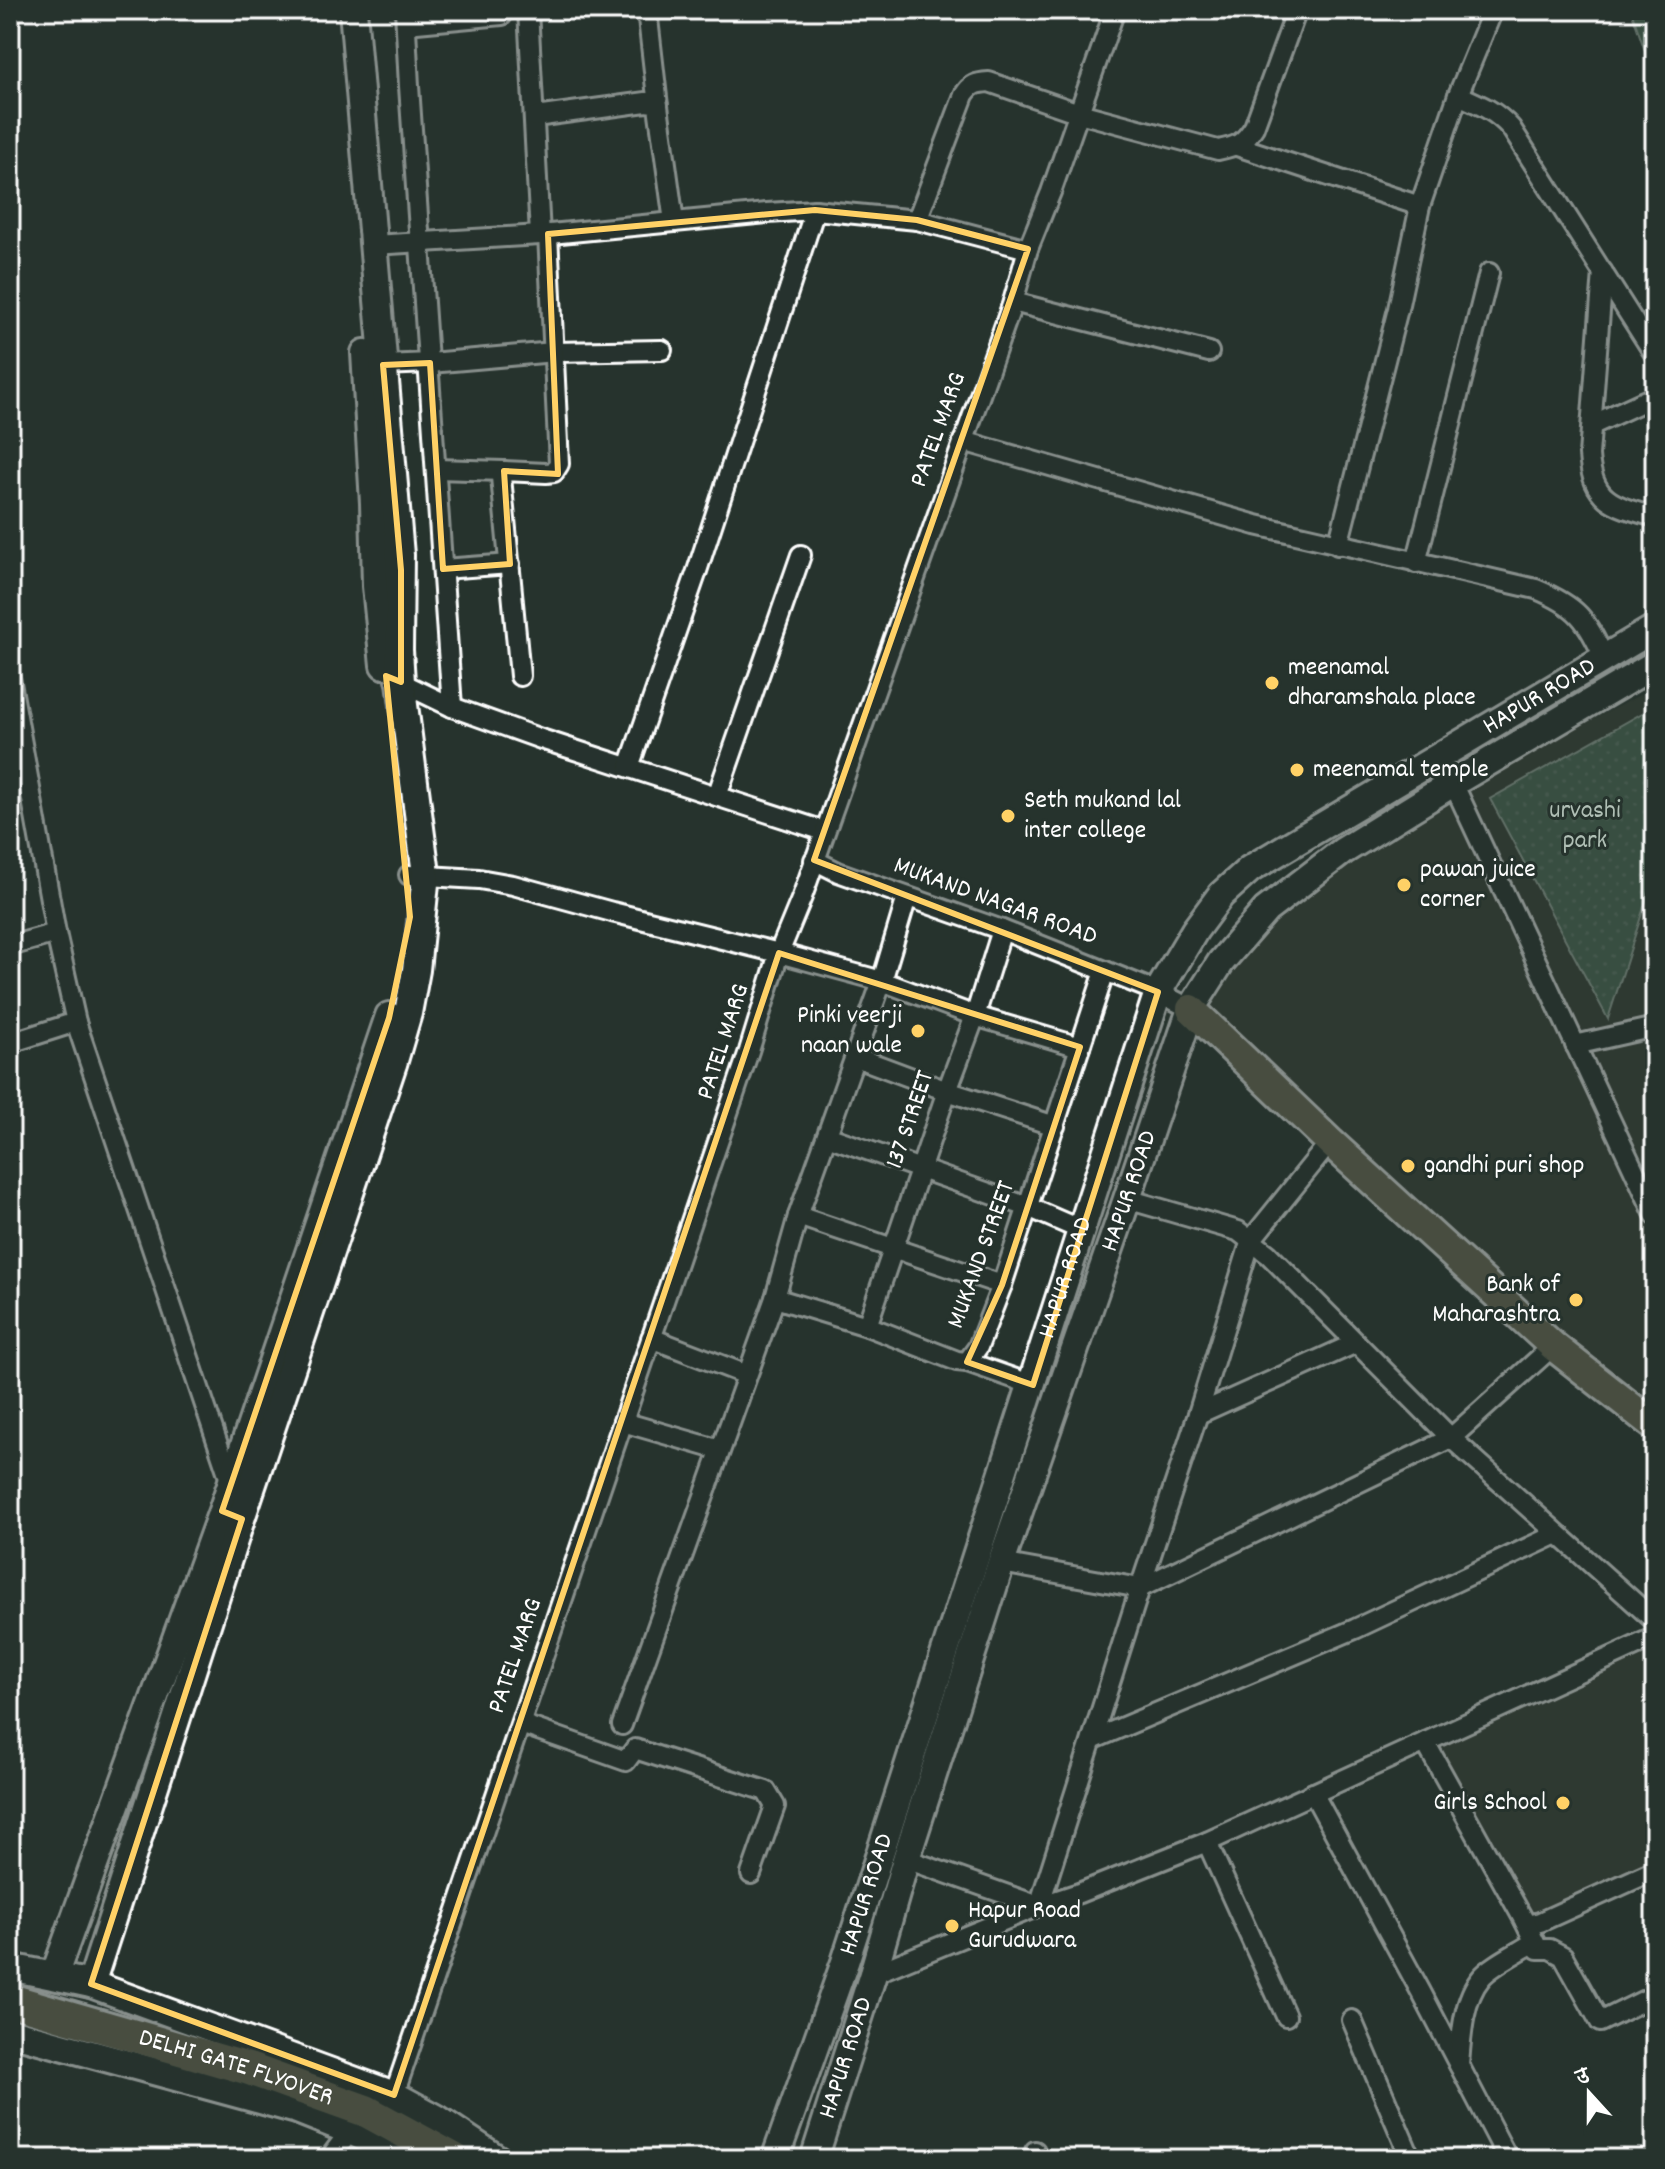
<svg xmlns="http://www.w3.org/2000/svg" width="1665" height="2169" viewBox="0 0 1665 2169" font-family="Dekko,'Playpen Sans Deva',sans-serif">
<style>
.built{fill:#374036}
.grass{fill:url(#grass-dots);stroke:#a8b8ac;stroke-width:2}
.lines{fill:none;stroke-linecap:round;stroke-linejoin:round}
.street-casing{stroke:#fff;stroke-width:24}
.secondary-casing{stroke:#fff;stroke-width:32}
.primary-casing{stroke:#fff;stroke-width:34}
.highway-casing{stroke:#fff;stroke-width:38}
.street{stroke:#26332d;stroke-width:18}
.secondary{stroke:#26332d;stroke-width:26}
.primary{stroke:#716e59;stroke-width:28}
.highway{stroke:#716e59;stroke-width:32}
.marked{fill:none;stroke:#ffd166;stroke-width:6;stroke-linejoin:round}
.poi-dot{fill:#ffd166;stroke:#26332d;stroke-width:3}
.labels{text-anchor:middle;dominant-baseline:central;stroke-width:6;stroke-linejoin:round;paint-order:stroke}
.street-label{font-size:26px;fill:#fff;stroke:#26332d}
.poi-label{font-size:26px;fill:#fff;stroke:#26332d;text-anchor:start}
.park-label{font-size:26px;fill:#b0bfb5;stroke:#26332d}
</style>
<defs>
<pattern id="grass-dots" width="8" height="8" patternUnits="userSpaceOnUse" patternTransform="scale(2)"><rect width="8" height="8" fill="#50705a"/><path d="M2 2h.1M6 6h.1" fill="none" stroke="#6a8573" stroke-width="1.8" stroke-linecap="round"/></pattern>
</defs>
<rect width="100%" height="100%" fill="#26332d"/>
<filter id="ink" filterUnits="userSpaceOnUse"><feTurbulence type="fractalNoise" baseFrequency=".0125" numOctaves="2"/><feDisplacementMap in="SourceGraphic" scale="16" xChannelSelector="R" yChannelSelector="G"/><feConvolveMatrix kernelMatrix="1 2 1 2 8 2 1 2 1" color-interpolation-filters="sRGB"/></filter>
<g filter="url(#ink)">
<g class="built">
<polygon points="1655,687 1655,1427 1333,1131 1206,1003 1256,931 1347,856 1494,771"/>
<polygon points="1655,1645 1655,1863 1533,1918 1438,1742"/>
</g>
<g class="grass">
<polygon points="1631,10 1655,10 1655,80"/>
<polygon points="1655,706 1655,873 1608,1019 1490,799"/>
</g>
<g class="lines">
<g class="street-casing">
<g id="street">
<polyline points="405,10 409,86 452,707"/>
<polyline points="528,10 540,235"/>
<polyline points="647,10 658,106"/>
<polyline points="406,24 502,15"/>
<path d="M1458,95C1479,104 1496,111 1511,128L1655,355"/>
<polyline points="535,117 646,102 654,103 658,106 674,222"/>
<polyline points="1237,146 1420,206"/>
<path d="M917,220L964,95C971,84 976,83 989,82L1079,113L1218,150C1238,146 1243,144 1254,127L1297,10"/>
<polyline points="373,245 540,235 767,213 815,210 917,220 1028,249"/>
<path d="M1603,272L1589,455C1592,502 1615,506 1655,517"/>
<polyline points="1013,302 1209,352"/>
<polyline points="383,365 430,363 554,352 662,350"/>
<polyline points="1592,425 1655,396"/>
<path d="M963,441L1256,525L1536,589C1579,607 1585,618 1605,659"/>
<polyline points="436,469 504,471"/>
<polyline points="1338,545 1398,309 1420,206 1458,95 1493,10"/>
<polyline points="1416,563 1489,273"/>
<polyline points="443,569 510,564"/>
<polyline points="520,676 501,477 504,471 546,473 554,472 559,464 548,234"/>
<polyline points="10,677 56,933 76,1022 231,1483"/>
<polyline points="396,680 452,707 541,739 824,831"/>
<polyline points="629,767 697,571 815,210"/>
<polyline points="1453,783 1655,1215"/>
<polyline points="717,796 801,555"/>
<polyline points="814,860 838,872 1002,930 1158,992 1191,1009"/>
<polyline points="409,875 479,879 513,885 612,912 779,953 882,981 975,1016 1080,1047"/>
<polyline points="10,946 56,933"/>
<polyline points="10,1043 76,1022"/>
<polyline points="1575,1045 1655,1027"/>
<polyline points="856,1057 947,1091 1055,1126"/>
<polyline points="827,1136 1028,1207 1081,1230"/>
<polyline points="1127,1199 1238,1231 1268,1254 1451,1438 1655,1621"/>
<polyline points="798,1216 1002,1285"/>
<polyline points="775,1298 867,1326 957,1361 967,1362 978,1347 1002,1285 1105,971"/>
<polyline points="867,1326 947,1091 975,1016 1002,930"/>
<polyline points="651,1338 747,1375"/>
<polyline points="967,1362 1033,1385"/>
<polyline points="1198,1414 1356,1343"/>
<polyline points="623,1422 720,1450"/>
<polyline points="1001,1563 1140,1588 1451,1438 1553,1346"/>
<polyline points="521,1724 626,1761 635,1749 766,1791 775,1806 751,1874"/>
<polyline points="622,1725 775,1298 798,1216 882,981 907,897"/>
<polyline points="1092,1740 1355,1629 1557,1534"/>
<polyline points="1425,1742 1525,1922 1531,1924 1540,1922 1655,1870"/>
<polyline points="1313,1793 1421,1992 1508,2159"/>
<polyline points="1207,1842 1286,2016"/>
<polyline points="906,1859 1039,1906 1079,1893 1207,1842 1655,1637"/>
<polyline points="1525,1922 1538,1949 1550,1949 1563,1956 1600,2022 1655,1995"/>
<polyline points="873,1974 1039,1906 1140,1588 1198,1414 1251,1240 1330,1142"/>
<polyline points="1352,2020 1411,2159"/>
<path d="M1459,2065C1461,2038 1463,1999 1481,1978C1490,1966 1521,1951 1534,1942"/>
<polyline points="394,2095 749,1051 779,953 802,897 1013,302 1028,249 1051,192 1115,10"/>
<polyline points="1035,2151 1038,2159"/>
<polyline points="329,2159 350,2131"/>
</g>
</g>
<g class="secondary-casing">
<g id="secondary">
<polyline points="365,353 374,503 376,586 384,665"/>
<polyline points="10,1967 91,1984 394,2095 438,2119 498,2159"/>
<polyline points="54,1976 222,1511 389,1016"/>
<polyline points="91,1984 241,1519 393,1064 408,1013 416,970 426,874 401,682 399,650 400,555 353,10"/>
<polyline points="10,2032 297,2110 350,2131 411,2159"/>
<path id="s1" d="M775,2159L845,1962L1158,992L1195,930L1221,895L1250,869L1655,628"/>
<path id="s2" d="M814,2159L873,1974L906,1859L1001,1563L1127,1199L1191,1009L1221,962L1266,910L1343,851L1453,783L1655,664"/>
</g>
</g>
<g class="primary-casing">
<polyline id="primary" points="1191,1009 1330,1142 1553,1346 1655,1426"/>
</g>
<g class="highway-casing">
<g id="highway">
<path id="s3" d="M10,2000L249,2069L366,2111L454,2159"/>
</g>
</g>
<use href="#street" class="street"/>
<use href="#secondary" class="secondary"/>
<use href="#primary" class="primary"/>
<use href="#highway" class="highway"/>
</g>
</g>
<path d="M0 0H1665V2169H0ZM815,210L917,220L1028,249L814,860L1158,992L1033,1385L967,1362L1002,1285L1080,1047L779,953L394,2095L91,1984L242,1519L222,1511L389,1018L410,917L386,676L401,682V570L383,365L430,363L443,569L510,564L504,471L558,474L548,234Z" fill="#26332d" fill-opacity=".55" fill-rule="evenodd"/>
<path class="marked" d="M815,210L917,220L1028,249L814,860L1158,992L1033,1385L967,1362L1002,1285L1080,1047L779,953L394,2095L91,1984L242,1519L222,1511L389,1018L410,917L386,676L401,682V570L383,365L430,363L443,569L510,564L504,471L558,474L548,234Z"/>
<g class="poi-dot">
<circle cx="1272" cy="683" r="8"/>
<circle cx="1297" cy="770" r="8"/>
<circle cx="1008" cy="816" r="8"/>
<circle cx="1404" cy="885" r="8"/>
<circle cx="918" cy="1031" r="8"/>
<circle cx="1408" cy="1166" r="8"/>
<circle cx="1576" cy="1300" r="8"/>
<circle cx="1563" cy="1803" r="8"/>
<circle cx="952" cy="1926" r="8"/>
</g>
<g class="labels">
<g class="street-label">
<text transform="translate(939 430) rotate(-70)">PATEL MARG</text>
<text stroke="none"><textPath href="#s1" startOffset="1720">HAPUR ROAD</textPath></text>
<text transform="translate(995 902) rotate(20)">MUKAND NAGAR ROAD</text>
<text transform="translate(724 1042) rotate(-72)">PATEL MARG</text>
<text transform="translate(911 1120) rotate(-71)">137 STREET</text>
<text stroke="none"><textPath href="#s2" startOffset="1018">HAPUR ROAD</textPath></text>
<text transform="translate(982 1255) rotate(-70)">MUKAND STREET</text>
<text stroke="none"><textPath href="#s1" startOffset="928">HAPUR ROAD</textPath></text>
<text transform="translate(516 1656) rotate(-71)">PATEL MARG</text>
<text stroke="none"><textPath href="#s1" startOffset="280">HAPUR ROAD</textPath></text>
<text stroke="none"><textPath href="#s2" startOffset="106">HAPUR ROAD</textPath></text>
<text stroke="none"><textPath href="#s3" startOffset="236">DELHI GATE FLYOVER</textPath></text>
</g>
<g class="poi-label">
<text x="1288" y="668">meenamal<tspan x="1288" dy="30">dharamshala place</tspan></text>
<text x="1313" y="770">meenamal temple</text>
<text x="1024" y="801">Seth mukand lal<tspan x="1024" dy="30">inter college</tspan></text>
<text x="1420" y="870">pawan juice<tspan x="1420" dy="30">corner</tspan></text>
<text x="902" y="1016" text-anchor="end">Pinki veerji<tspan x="902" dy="30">naan wale</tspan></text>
<text x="1424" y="1166">gandhi puri shop</text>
<text x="1560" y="1285" text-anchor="end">Bank of<tspan x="1560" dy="30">Maharashtra</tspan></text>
<text x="1547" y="1803" text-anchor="end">Girls School</text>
<text x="968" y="1911">Hapur Road<tspan x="968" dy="30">Gurudwara</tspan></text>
</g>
<g class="park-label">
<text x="1585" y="811">urvashi<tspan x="1585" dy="30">park</tspan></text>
</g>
</g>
<rect width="1665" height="2169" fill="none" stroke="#26332d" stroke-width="40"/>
<rect x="20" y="20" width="1625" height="2129" fill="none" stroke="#fff" stroke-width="3" filter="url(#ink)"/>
<g transform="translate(1589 2093) rotate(339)" stroke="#26332d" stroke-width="6" paint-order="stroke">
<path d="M0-6L14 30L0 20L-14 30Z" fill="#ffffff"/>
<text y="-12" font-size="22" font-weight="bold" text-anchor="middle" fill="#ffffff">उ</text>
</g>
</svg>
